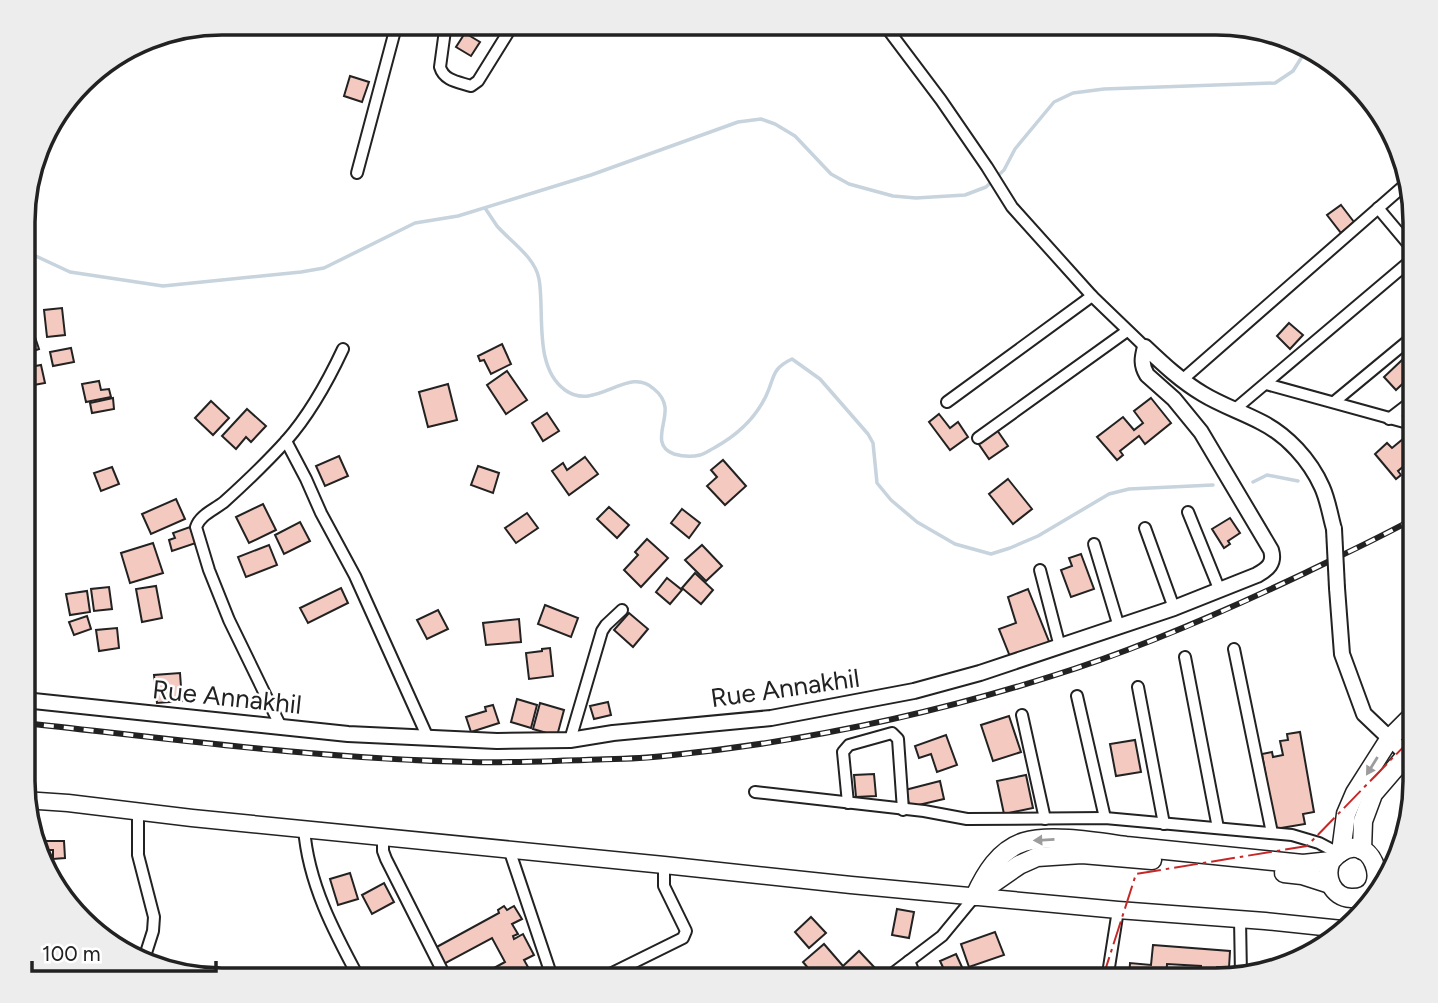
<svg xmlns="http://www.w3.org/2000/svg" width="1438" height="1003" viewBox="0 0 1438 1003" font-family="Figtree,sans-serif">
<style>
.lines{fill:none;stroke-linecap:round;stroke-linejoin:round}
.stream{stroke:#c7d3dd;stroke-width:3.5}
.building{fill:#f3c9c0;stroke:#222;stroke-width:2}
.minor-casing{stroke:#222;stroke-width:14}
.tertiary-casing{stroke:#222;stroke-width:18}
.secondary-casing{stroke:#222;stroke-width:19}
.primary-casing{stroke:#222;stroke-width:21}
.minor{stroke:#fff;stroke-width:10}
.tertiary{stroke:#fff;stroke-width:14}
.secondary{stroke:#fff;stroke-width:16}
.primary{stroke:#fff;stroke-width:18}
.rail-casing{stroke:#222;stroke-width:6}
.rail{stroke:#fff;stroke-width:3.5;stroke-dasharray:10;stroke-linecap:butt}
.tertiary-bridge-casing{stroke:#222;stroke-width:18;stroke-linecap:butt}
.tertiary-bridge{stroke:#fff;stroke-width:14}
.power{stroke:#c62828;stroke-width:2;stroke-dasharray:24 5 3.5 5;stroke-linecap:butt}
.oneway{fill:#9c9c9c}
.labels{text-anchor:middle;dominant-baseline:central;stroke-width:5;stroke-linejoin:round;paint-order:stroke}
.street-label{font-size:26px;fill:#222;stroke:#fff}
.rim{fill:none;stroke:#222;stroke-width:3.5}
</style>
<rect width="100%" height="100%" fill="#fff"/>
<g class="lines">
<g class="stream">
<path d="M485,208C489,214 493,220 497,226C511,242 535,257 539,279C545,312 533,367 565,390C596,413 628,364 654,389C659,393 664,400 665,407C667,423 651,446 674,454C681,456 692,457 700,455C705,454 710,450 714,448C736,436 755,419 766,396C775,377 771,369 792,359L820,379L868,434L873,443L877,483L891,500L917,522L955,544L991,554L1010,548L1038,536L1109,494L1129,489L1213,485"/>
<polyline points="25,251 70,272 163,286 301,272 324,268 415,223 458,216 591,175 738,122 761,119 775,124 795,136 831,174 849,184 893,196 916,198 965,195 986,187 1004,170 1015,149 1054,102 1073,93 1104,89 1275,83 1293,71 1305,52"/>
<polyline points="1253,482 1267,475 1298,481"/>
</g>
</g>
<g class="building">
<polygon points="465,33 480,42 471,56 456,47"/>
<polygon points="350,76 369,82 362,102 344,96"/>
<polygon points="1341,205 1354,222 1341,233 1327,215"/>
<polygon points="62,308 65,335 47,337 44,310"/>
<polygon points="1289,323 1303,335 1290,349 1277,336"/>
<polygon points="34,334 39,349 24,354 24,337"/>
<polygon points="502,344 511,364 491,374 484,360 480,361 478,356"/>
<polygon points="71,348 74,362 53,366 50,352"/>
<polygon points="1402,360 1414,373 1396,390 1384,377"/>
<polygon points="41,365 45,383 28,386 26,376 24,377 24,368"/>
<polygon points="507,371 527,400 506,414 487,385"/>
<polygon points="99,381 101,390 109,389 111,397 86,402 82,384"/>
<polygon points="448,384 457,420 428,427 419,392"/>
<polygon points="113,398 114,409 92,413 90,403"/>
<polygon points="1151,398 1171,423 1145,444 1139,436 1120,451 1123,455 1117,460 1097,437 1123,417 1134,430 1143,423 1134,411"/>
<polygon points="211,401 229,418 213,435 195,418"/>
<polygon points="247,409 266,426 251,442 246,437 236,449 222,436"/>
<polygon points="547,413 559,431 543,441 532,423"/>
<polygon points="939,414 950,428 958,422 968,437 950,450 929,422"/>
<polygon points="997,430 1008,446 989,459 978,443"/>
<polygon points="1403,439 1411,448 1415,445 1415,457 1411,461 1414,465 1408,470 1405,465 1398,471 1401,475 1396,479 1375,454 1387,443 1392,448"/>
<polygon points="339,456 348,476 325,486 316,466"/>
<polygon points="585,457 598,474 569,495 552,471 563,463 567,470"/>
<polygon points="723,460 746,486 725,505 707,486 717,477 711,470"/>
<polygon points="478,466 499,473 493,493 471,485"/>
<polygon points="112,467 119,484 101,491 94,473"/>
<polygon points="1008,479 1032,509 1013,524 989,494"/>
<polygon points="176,499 185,519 151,534 142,514"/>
<polygon points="263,504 276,530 249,543 236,517"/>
<polygon points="609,507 629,525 617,538 597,519"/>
<polygon points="682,509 700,523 689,538 671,523"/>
<polygon points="527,513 538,528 516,543 505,528"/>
<polygon points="1230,518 1240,533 1228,541 1230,544 1224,548 1212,529"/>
<polygon points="300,522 310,541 284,554 275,535"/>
<polygon points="190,527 196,543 172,551 169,540 175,538 173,533"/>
<polygon points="647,539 668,558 641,587 624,570 638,555 635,552"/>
<polygon points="153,543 163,573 130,583 121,553"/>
<polygon points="269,545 277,565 246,577 238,557"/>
<polygon points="702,545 722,566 706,581 685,560"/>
<polygon points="1081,554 1094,589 1071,597 1061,570 1072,566 1069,558"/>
<polygon points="695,573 713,590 701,604 682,588"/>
<polygon points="667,578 682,590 670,604 656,592"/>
<polygon points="156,586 162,618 142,622 136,589"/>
<polygon points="109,587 112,609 94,611 91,589"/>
<polygon points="341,588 348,603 308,623 300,608"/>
<polygon points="1028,589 1050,644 1011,659 999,629 1016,623 1008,597"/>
<polygon points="87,591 90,612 70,615 66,594"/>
<polygon points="545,605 578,618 571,637 538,624"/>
<polygon points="438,610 448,629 427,639 417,620"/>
<polygon points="629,613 648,629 633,647 614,630"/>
<polygon points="87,616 91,629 74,635 69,622"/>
<polygon points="519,619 521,642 486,645 483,623"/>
<polygon points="117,628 119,648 99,651 96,630"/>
<polygon points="550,648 553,676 529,679 526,653 542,651 542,649"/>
<polygon points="180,673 182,701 157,703 154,675"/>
<polygon points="517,699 537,705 531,728 511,722"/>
<polygon points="608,702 611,715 594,719 590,706"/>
<polygon points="540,703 564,710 557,736 533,729"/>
<polygon points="493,705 499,723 471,732 466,717 486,711 485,707"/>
<polygon points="1009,716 1021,752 993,761 981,725"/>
<polygon points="1300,732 1314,812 1303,814 1305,824 1275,829 1262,754 1272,752 1273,757 1283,755 1280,741 1288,740 1287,734"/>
<polygon points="946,735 957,765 937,772 931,754 919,758 915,746"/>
<polygon points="1135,740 1141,772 1116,776 1110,744"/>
<polygon points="874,774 876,796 856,797 854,775"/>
<polygon points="1026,775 1033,808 1004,814 997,781"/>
<polygon points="940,781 944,799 910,807 905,790"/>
<polygon points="44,841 64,841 65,858 53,859 53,850 45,850"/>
<polygon points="350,873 358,899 338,905 330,879"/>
<polygon points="384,883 394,902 372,914 362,895"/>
<polygon points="504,906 507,910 514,906 522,919 512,924 518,934 513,936 514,939 523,934 534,955 524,960 528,967 503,980 472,980 505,962 492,938 442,965 433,949 499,913 498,910"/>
<polygon points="897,909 914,912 909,938 892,935"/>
<polygon points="811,917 826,933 809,948 795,932"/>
<polygon points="995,932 1004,955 969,967 961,944"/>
<polygon points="824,944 843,966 859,951 875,968 862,980 818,980 803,962"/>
<polygon points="1153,945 1230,951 1229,968 1217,967 1216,980 1200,980 1201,966 1167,964 1166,980 1129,980 1130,963 1151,965"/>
<polygon points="956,954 966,976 973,973 976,980 949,980 940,961"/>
<polygon points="1289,955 1306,958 1288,964"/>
</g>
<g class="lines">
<g class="minor-casing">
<g id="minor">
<polyline points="426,23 445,26"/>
<path d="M446,23L440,67C444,81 459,82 471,86L478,81L514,23"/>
<polyline points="883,23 941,100 987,167 1012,207 1092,296 1145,347"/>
<polyline points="357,173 397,23"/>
<polyline points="1378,208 1415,252"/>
<polyline points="1182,380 1407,183"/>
<polyline points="1266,384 1415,425"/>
<polyline points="947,402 1092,296"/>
<polyline points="1334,402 1415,335"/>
<polyline points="1234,410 1415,257"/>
<polyline points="1389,419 1415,399"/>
<polyline points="978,438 1127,331"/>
<polyline points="286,441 306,479 321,513 355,576 428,738"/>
<polyline points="1188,512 1220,591"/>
<polyline points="1145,528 1174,608"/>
<polyline points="1094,544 1119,627"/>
<polyline points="1040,570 1060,647"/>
<polyline points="1234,649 1272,833"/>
<polyline points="1185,657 1218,828"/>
<polyline points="1138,687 1164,824"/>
<polyline points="1077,696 1105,818"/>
<polyline points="1022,715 1045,819"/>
<path d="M281,727L229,620L209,570L196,527C200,515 214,510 224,502C245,483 267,462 286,441C310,414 328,381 343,349"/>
<polyline points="570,740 602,631 606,625 622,610"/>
<polyline points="755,792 924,811 967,819 1105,818 1292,835 1319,843 1338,853"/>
<polyline points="848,803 843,752 849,745 892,733 898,739 903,810"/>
<polyline points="138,811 138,855 154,917 153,931 145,956"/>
<path d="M304,828C308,883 334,932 360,980"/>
<polyline points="383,836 383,851 386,859 447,980"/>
<polyline points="509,849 553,980"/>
<polyline points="1240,919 1241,975"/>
<polyline points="909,961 917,980"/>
<polyline points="598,980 683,938 686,931 664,886 664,865"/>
<polyline points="884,980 942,936 975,896"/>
<polyline points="1107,980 1118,910"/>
</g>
</g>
<g class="tertiary-casing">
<g id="tertiary">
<polyline points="1337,588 1342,654 1364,714 1406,754"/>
<path d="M24,700L348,734L497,741L570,740L613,733L771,718L914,691L980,673L1174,608L1257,575C1268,569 1275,563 1271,550L1201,432L1174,399L1147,375C1141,365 1142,358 1145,347C1163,364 1181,381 1203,394C1221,405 1242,412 1261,422C1287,435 1310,460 1322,487C1328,500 1330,515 1334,529"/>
</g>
</g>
<g class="secondary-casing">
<polyline id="secondary" points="24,800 68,803 192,818 664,865 851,885 1118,910 1265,921 1342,929"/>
</g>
<g class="primary-casing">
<g id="primary">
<polyline points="1362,850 1363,821 1373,794 1415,745"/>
<polyline points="1341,852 1346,814 1355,793 1390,738 1415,713"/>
<polyline points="1284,873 1302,875 1330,884"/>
<polyline points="980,892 1019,865 1037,857 1082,854 1152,860"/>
<path d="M975,896C985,874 999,850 1024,842C1051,834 1097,842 1126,846C1185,852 1244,858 1303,864L1331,861C1370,816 1400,900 1351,898C1332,897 1324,877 1331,861"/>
</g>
</g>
<use href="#minor" class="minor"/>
<use href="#tertiary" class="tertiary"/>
<use href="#secondary" class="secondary"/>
<use href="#primary" class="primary"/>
<g class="rail-casing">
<path id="rail" d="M24,723C172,739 320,759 470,762C508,763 546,761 585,760C611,759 638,759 664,756C795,743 926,716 1052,676C1139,649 1223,612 1305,573C1342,555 1379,538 1415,518"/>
</g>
<use href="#rail" class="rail"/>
<g class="tertiary-bridge-casing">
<polyline id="tertiary-bridge" points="1334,529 1337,588"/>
</g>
<use href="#tertiary-bridge" class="tertiary-bridge"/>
<polyline class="power" points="1102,980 1136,874 1307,846 1415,735"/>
</g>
<defs><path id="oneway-solid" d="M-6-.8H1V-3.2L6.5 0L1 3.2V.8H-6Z" transform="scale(1.75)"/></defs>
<g class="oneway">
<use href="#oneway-solid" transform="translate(1372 766) rotate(122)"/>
<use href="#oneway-solid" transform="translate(1044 840) rotate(177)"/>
</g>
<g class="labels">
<g class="street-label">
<text transform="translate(785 688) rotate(-8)">Rue Annakhil</text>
<text transform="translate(227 697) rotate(6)">Rue Annakhil</text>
</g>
</g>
<path d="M0 0H1438V1003H0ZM222 35H1216A187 187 0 0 1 1403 222V781A187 187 0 0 1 1216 968H222A187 187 0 0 1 35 781V222A187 187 0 0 1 222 35Z" fill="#ededed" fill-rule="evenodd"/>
<path class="rim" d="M222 35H1216A187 187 0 0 1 1403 222V781A187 187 0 0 1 1216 968H222A187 187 0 0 1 35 781V222A187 187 0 0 1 222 35Z"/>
<path d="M32 961v10h184v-10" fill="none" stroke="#222222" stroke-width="3.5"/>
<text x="42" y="961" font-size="21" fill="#222222" stroke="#ffffff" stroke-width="5" paint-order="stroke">100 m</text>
</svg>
